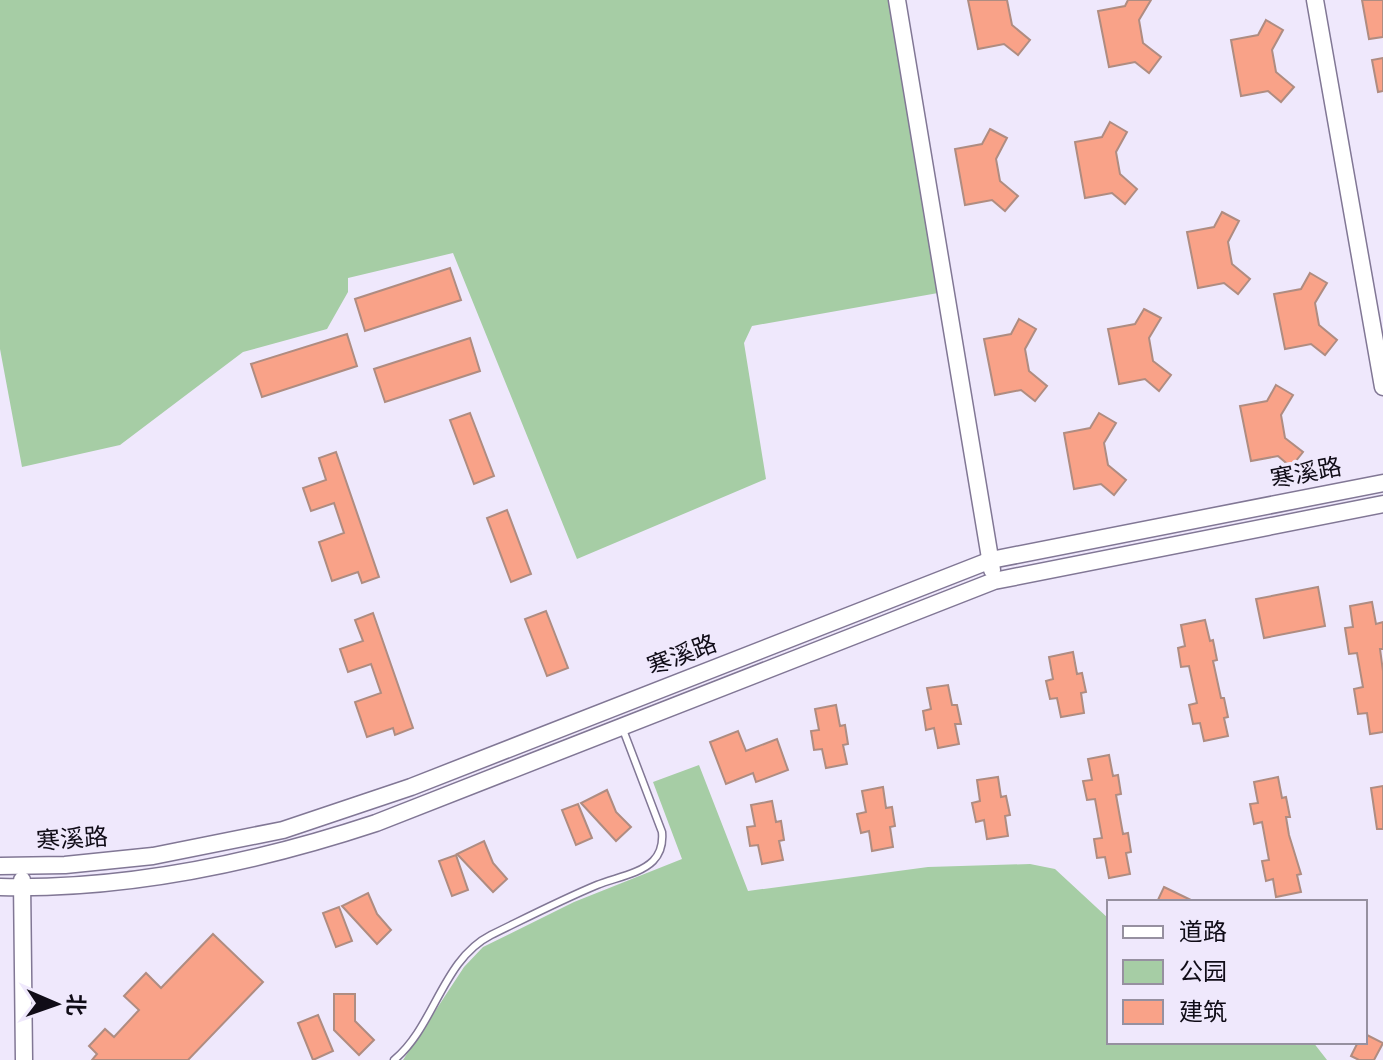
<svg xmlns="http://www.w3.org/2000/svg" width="1383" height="1060" viewBox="0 0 1383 1060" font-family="'Roboto Condensed','Noto Sans SC',sans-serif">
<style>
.green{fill:#a6cda5}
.building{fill:#f9a288;stroke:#af8c81;stroke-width:2}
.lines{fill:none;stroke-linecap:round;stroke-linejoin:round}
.lane-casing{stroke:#817795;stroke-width:9}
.secondary-casing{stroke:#817795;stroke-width:19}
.lane{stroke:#fff;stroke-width:6}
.secondary{stroke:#fff;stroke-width:16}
.labels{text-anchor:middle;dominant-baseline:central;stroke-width:7;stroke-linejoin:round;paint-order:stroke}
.street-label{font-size:24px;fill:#100c17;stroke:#efe8fc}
</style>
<rect width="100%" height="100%" fill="#efe8fc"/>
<g class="green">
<polygon points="0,0 889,0 938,293 752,326 744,343 766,479 577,559 453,253 348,278 348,292 327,329 243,352 120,445 22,467 0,349"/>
<polygon points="699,765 748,891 928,867 1030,864 1055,869 1109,919 1109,1042 1313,1042 1327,1060 403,1060 464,967 483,947 574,902 682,859 653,782"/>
</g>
<g class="building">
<polygon points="968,0 1007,0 1012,25 1030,40 1018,55 1004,44 978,49"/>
<polygon points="1128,0 1151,0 1139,20 1143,43 1161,57 1149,73 1135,62 1109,67 1098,11 1125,6"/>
<polygon points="1362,0 1383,0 1383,37 1369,39"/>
<polygon points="1266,20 1283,30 1272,50 1276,72 1294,87 1281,102 1268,91 1241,96 1231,40 1258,35"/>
<polygon points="1383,58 1383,91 1378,92 1372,60"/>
<polygon points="1110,122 1127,132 1116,152 1120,174 1137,189 1125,204 1112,193 1085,198 1075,142 1102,137"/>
<polygon points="990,129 1007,138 996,159 1000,181 1018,196 1005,211 992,200 965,205 955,149 982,144"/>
<polygon points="1222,212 1239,221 1228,242 1232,264 1250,279 1238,294 1224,283 1198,288 1187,232 1214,227"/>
<polygon points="450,268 461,300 365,331 355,299"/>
<polygon points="1310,273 1327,283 1315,303 1319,325 1337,340 1325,355 1311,344 1285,349 1274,294 1301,289"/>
<polygon points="1144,309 1161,318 1149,338 1153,361 1171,375 1159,391 1145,379 1119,384 1108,329 1135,324"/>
<polygon points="1019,319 1036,329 1025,349 1029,371 1047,386 1035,401 1021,390 995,395 984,339 1011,334"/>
<polygon points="347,334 357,366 262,397 251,364"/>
<polygon points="470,338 480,371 385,402 374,369"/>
<polygon points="1276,385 1293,395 1281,415 1285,438 1303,452 1291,467 1278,456 1251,461 1240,406 1267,401"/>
<polygon points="470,413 494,476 474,484 450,420"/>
<polygon points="1099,413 1116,423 1104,443 1108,465 1126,480 1114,495 1101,484 1074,489 1064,433 1090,428"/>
<polygon points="336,452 379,577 362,583 358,572 332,581 319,542 344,533 334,503 311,511 303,488 326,480 319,458"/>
<polygon points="507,510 531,574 511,582 487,518"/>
<polygon points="1318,587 1325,626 1264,638 1256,599"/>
<polygon points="1372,602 1376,624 1383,622 1383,649 1380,649 1383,671 1383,732 1370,734 1367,713 1358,714 1354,689 1363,687 1357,653 1349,654 1345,628 1353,627 1350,606"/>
<polygon points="546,611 568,668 547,676 525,619"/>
<polygon points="373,613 413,728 395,735 393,728 367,737 355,702 381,693 371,664 348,672 340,649 363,641 355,620"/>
<polygon points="1205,620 1210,641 1213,640 1217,660 1213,661 1221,698 1224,698 1228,717 1224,718 1228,736 1204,741 1200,723 1193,724 1189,705 1197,703 1189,666 1181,667 1178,648 1185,646 1181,625"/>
<polygon points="1073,652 1077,674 1082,673 1086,692 1081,693 1084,713 1061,717 1057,698 1050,699 1046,681 1053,679 1049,657"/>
<polygon points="948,685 952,705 957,705 961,724 955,724 959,744 938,748 934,728 926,730 923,711 931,709 927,688"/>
<polygon points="836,705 840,726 845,725 848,744 843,745 847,764 826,768 822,749 814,750 811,731 819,730 815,709"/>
<polygon points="738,731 746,751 777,739 788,770 756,782 753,773 726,784 710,742"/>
<polygon points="1109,755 1113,776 1118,775 1121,794 1116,795 1123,834 1128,833 1131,852 1126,853 1130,874 1109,878 1105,857 1097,858 1094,839 1102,838 1095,799 1087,800 1083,781 1092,780 1088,759"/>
<polygon points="998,777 1001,797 1006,796 1010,815 1005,816 1008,836 987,839 984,820 976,822 972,803 980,801 977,780"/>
<polygon points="1278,777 1282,798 1286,797 1290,817 1286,817 1289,835 1301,874 1297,875 1301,892 1276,897 1273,879 1266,881 1262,861 1269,860 1262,822 1254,824 1250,804 1258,803 1254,782"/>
<polygon points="1383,786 1383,829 1377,829 1371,788"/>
<polygon points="883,787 886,808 892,807 895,826 890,827 893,847 872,851 869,831 861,833 857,814 866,812 862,791"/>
<polygon points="607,790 616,812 631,827 616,841 581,803"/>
<polygon points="772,801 776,822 781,821 784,840 779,841 783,860 762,864 758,845 750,846 747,827 755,826 751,805"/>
<polygon points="578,804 592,838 576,845 562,810"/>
<polygon points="484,841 493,863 507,879 493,892 457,854"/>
<polygon points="456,855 468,890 452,896 439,861"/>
<polygon points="1164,887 1195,902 1157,902"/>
<polygon points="368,893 377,914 391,930 377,944 342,906"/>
<polygon points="339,907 352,941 336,947 323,913"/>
<polygon points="213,934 263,982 188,1060 92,1060 97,1054 89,1046 105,1029 114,1037 139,1010 124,996 146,973 161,988"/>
<polygon points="334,994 355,994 355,1021 374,1040 359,1055 334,1030"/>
<polygon points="318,1015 333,1051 313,1060 298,1023"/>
<polygon points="1365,1034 1383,1043 1374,1060 1359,1060 1351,1056 1358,1042 1365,1042"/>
</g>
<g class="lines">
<g class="lane-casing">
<path id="lane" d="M394,1060C435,1026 442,960 491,935C526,918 561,900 597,885C614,878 640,874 653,861C661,853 663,843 662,832L622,727"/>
</g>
<g class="secondary-casing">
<g id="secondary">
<polyline points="897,0 992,570"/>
<polyline points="1315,0 1383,387"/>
<polyline points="0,866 65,865 153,856 283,830 411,787 991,560 1383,483"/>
<polyline points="22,880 24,1060"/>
<path d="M0,887C128,890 255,863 376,823L994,581L1383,504"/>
</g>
</g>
<use href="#lane" class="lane"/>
<use href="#secondary" class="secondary"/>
</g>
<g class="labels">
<g class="street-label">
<text transform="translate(1306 473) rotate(-11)">寒溪路</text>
<text transform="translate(682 655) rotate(-21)">寒溪路</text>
<text transform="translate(72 839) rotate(-4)">寒溪路</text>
</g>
</g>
<rect x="1107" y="900" width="260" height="144" fill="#efe8fc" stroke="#9690a0" stroke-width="2"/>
<rect x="1123" y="926" width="40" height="12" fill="#ffffff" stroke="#9690a0" stroke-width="2"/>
<text x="1179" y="940" font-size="24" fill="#100c17">道路</text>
<rect x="1123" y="960" width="40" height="24" fill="#a6cda5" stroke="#9690a0" stroke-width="2"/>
<text x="1179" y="980" font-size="24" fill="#100c17">公园</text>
<rect x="1123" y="1000" width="40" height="24" fill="#f9a288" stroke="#9690a0" stroke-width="2"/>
<text x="1179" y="1020" font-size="24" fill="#100c17">建筑</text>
<g transform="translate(56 1004) rotate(92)" stroke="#efe8fc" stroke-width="6" paint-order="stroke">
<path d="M0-6L14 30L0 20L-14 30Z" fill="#100c17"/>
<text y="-12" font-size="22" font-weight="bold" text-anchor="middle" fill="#100c17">北</text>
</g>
</svg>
